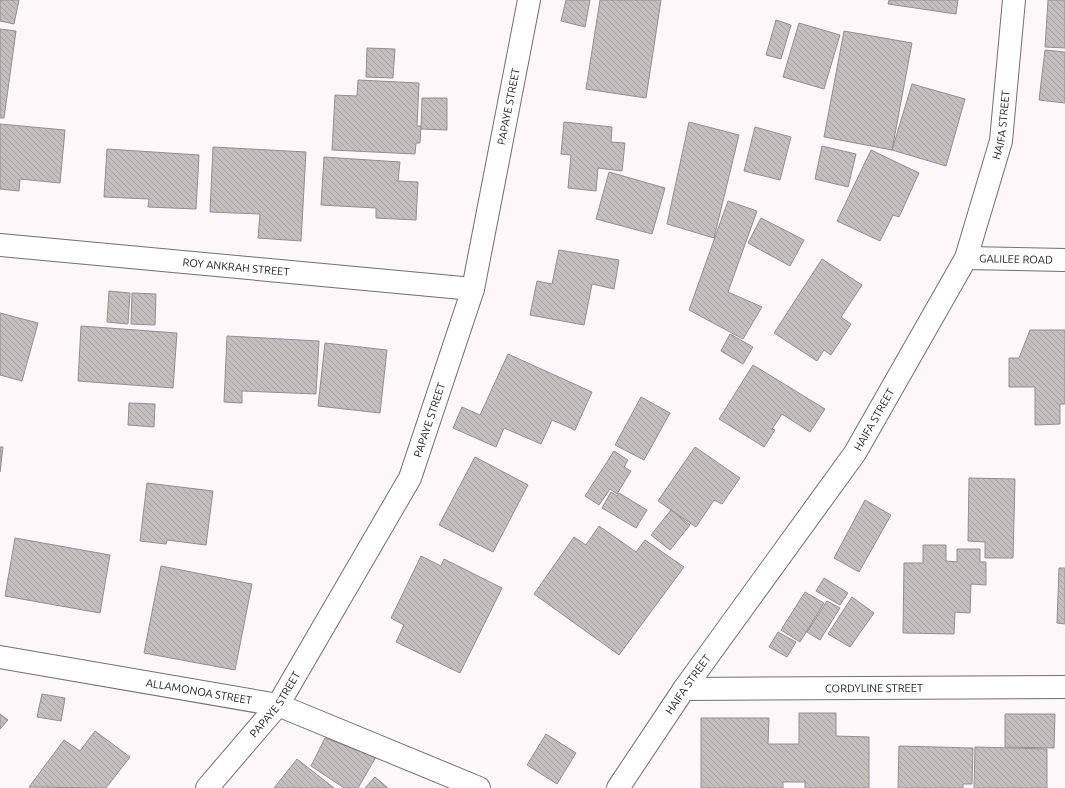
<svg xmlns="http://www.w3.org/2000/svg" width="1065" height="788" viewBox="0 0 1065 788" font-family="Ubuntu,sans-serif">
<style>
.building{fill:url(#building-back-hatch);stroke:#958e90}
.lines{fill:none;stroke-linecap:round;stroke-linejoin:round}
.street-casing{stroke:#746e6f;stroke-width:24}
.street{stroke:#fff;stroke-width:22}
.labels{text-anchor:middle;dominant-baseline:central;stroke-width:4;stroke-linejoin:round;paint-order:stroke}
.street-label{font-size:11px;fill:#1e1c1c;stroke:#fff}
</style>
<defs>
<pattern id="building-back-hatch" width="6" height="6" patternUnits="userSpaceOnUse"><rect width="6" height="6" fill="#c5bebf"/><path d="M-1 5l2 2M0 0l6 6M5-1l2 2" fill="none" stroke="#a9a3a4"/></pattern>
</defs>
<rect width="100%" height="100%" fill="#fef7f9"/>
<g class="building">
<polygon points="0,0 19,0 14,24 0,21"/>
<polygon points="566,0 590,0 585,27 561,21"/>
<polygon points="600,0 661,0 646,98 586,89"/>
<polygon points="889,0 958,0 956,14 888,4"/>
<polygon points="1048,0 1065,0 1065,48 1045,47"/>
<polygon points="776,20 791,25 781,59 766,55"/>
<polygon points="799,23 840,35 824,89 783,77"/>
<polygon points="0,29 16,31 4,118 0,118"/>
<polygon points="844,31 912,43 892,150 824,137"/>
<polygon points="367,48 395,49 393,78 366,77"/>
<polygon points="1045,50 1065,52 1065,103 1039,100"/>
<polygon points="358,80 419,83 417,126 421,126 420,143 416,143 415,154 332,150 335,95 357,96"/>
<polygon points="912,84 965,99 946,166 892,150"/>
<polygon points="422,98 447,98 447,130 421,129"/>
<polygon points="564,122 612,127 611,142 625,143 622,171 598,168 596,191 568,188 571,155 561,154"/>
<polygon points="689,122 739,135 714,238 667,224"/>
<polygon points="0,124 65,130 60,183 20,179 19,191 0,189"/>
<polygon points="755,127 791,137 780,180 744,171"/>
<polygon points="822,146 856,154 848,187 815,179"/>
<polygon points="213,147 306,152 301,241 258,238 260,214 210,212"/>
<polygon points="107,149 199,155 196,209 148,207 149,199 104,197"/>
<polygon points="871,150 919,173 899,217 893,215 880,241 837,221"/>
<polygon points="324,157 400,162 398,181 418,182 416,220 376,218 376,208 321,205"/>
<polygon points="609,172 665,188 652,234 596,219"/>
<polygon points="728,201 757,211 728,292 762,307 743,339 689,310"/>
<polygon points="761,218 804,240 790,266 748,243"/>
<polygon points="559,250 619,260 614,289 592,284 584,325 530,315 537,281 552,284"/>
<polygon points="822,259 862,285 841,317 851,324 831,355 824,350 817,361 774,333"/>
<polygon points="109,291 130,293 128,324 107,322"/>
<polygon points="132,293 156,294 155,325 131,324"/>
<polygon points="0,313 38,323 22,381 0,375"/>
<polygon points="81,326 177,333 173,388 78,381"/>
<polygon points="1030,330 1065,330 1065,404 1060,404 1060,424 1035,425 1035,387 1009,387 1009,358 1019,358"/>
<polygon points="730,334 753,347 743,364 721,351"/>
<polygon points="227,336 319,341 316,394 242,391 242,403 224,402"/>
<polygon points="325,343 387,350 380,413 318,406"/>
<polygon points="508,354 592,392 575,430 552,420 541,444 504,428 496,447 453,428 462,407 480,415"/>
<polygon points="753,365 825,409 810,432 782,414 772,429 775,430 764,447 719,419"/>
<polygon points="641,397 670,413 644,460 615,445"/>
<polygon points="129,403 155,404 154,427 128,425"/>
<polygon points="0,447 3,447 0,472"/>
<polygon points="695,447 740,478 722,504 714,500 696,527 658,501"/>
<polygon points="614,451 628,460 624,467 631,471 617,494 610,489 599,505 585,496"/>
<polygon points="475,457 528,485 493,552 439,525"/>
<polygon points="969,478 1015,479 1013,558 985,558 985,542 968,541"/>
<polygon points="147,483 213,491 206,545 167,540 166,544 140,541"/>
<polygon points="611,492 617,496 619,493 647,510 636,528 602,508"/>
<polygon points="865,500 891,515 859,572 834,558"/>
<polygon points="671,510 690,525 670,550 651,535"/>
<polygon points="599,526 636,552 645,540 684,567 619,655 534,594 574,537 586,545"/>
<polygon points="15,538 110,555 100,613 5,596"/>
<polygon points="923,545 946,545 946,561 957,562 957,549 980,549 980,562 986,562 986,585 971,584 970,613 955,612 954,634 903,633 904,563 923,563"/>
<polygon points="421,556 441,566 444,559 502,588 460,673 396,642 404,625 391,618"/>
<polygon points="161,566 252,584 235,670 144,653"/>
<polygon points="1059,568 1065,568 1065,624 1057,623"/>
<polygon points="824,578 848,593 840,605 816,591"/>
<polygon points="805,592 824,603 800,642 781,630"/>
<polygon points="852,597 874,613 850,647 828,634"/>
<polygon points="827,601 840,608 820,640 807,632"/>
<polygon points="778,632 796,642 787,657 769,647"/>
<polygon points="42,694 65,698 61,721 37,717"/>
<polygon points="799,713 836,713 836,736 869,737 869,788 805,788 805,782 783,782 783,788 701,788 701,718 769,718 768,744 799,744"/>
<polygon points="0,714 8,720 0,729"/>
<polygon points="1005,714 1055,714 1054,748 1005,747"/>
<polygon points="95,731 130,757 106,788 29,787 64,740 80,751"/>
<polygon points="546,734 576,753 557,784 527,765"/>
<polygon points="325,738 376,757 358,788 344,788 311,766"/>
<polygon points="899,746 973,748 972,784 963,784 963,788 898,788"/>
<polygon points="975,747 1047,749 1047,788 974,788"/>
<polygon points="297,759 334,788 274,788"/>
<polygon points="375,777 388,788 365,788"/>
</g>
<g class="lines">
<g class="street-casing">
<g id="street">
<path id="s1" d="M0,245L473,289"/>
<path id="s2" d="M966,258L1065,260"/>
<path id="s3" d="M0,657L278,705L479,788"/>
<path id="s4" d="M684,689L1065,687"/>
<path id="s5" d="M207,788L278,705L410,478L473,289L529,0"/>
<path id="s6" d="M618,788L684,689L855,453L966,258L1001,141L1014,0"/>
</g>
</g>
<use href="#street" class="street"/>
</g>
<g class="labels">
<g class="street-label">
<text stroke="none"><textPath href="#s5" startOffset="757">PAPAYE STREET</textPath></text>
<text stroke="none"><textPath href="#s6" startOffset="773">HAIFA STREET</textPath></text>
<text stroke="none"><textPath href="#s2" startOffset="50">GALILEE ROAD</textPath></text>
<text stroke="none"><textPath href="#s1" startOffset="237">ROY ANKRAH STREET</textPath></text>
<text stroke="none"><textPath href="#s6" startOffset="449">HAIFA STREET</textPath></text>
<text stroke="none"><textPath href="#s5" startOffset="433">PAPAYE STREET</textPath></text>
<text stroke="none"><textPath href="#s6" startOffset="125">HAIFA STREET</textPath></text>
<text stroke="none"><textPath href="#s4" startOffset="190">CORDYLINE STREET</textPath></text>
<text stroke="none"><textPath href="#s3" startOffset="202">ALLAMONOA STREET</textPath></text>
<text stroke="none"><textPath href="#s5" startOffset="108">PAPAYE STREET</textPath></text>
</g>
</g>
</svg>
